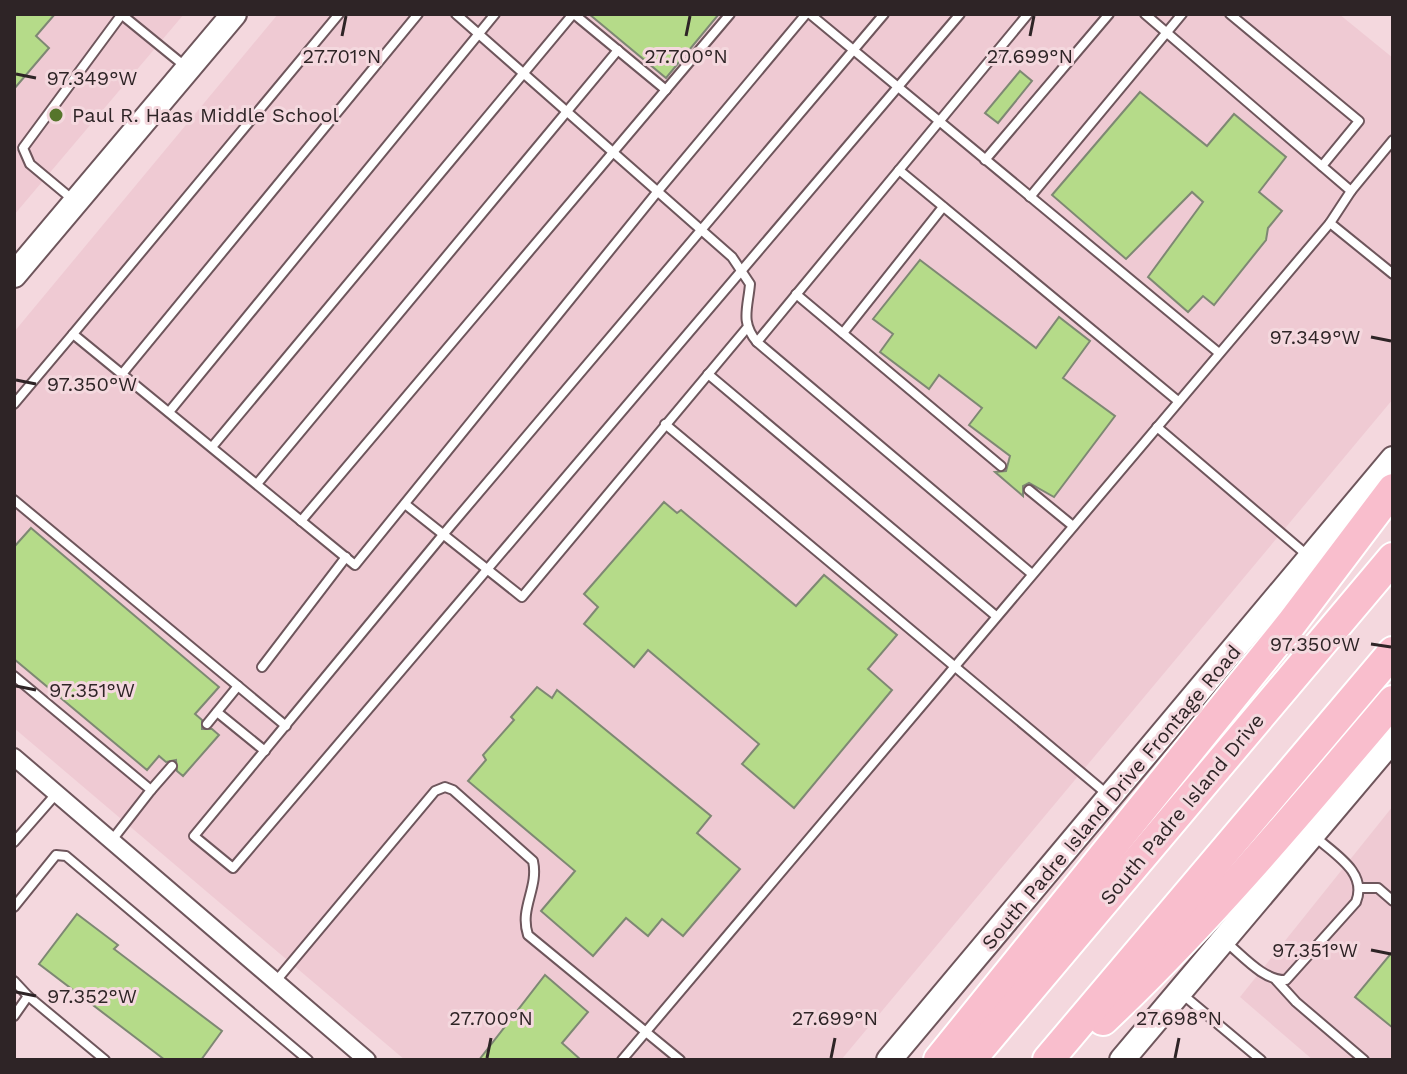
<svg xmlns="http://www.w3.org/2000/svg" width="1407" height="1074" viewBox="0 0 1407 1074" font-family="'Work Sans',sans-serif">
<style>
.built{fill:#efcad3}
.building{fill:#b5db89;stroke:#7e8873;stroke-width:2}
.lines{fill:none;stroke-linecap:round;stroke-linejoin:round}
.service-casing{stroke:#6e565c;stroke-width:12}
.minor-casing{stroke:#6e565c;stroke-width:20}
.secondary-casing{stroke:#6e565c;stroke-width:28}
.motorway-casing{stroke:#fff;stroke-width:34}
.service{stroke:#fff;stroke-width:8}
.minor{stroke:#fff;stroke-width:16}
.secondary{stroke:#fff;stroke-width:24}
.motorway{stroke:#f9becd;stroke-width:30}
.ticks{fill:none;stroke:#2e2426;stroke-width:3}
.poi-dot{fill:#56752b;stroke:#f4d8de;stroke-width:3}
.labels{text-anchor:middle;dominant-baseline:central;stroke-width:6;stroke-linejoin:round;paint-order:stroke}
.poi-label{font-size:20px;fill:#2e2426;stroke:#f4d8de;text-anchor:start}
.street-label{font-size:20px;fill:#2e2426;stroke:#f4d8de}
.ticks-label{font-size:20px;text-anchor:middle;fill:#2e2426;stroke:#f4d8de;stroke-width:6;stroke-linejoin:round;paint-order:stroke}
</style>
<rect width="100%" height="100%" fill="#f4d8de"/>
<g class="built">
<polygon points="14,14 184,14 14,215"/>
<polygon points="278,14 1339,14 1393,58 1393,399 841,1060 405,1060 14,728 14,332"/>
<polygon points="1393,806 1393,1060 1313,1060 1240,997"/>
</g>
<g class="building">
<polygon points="14,14 55,14 36,36 49,48 14,89"/>
<polygon points="589,14 719,14 666,78"/>
<polygon points="1020,71 1032,81 998,123 985,113"/>
<polygon points="1140,92 1207,146 1234,114 1286,157 1259,192 1282,211 1268,228 1266,240 1214,305 1203,296 1188,312 1148,277 1203,202 1192,192 1126,259 1052,195"/>
<polygon points="920,260 1036,348 1059,317 1090,341 1063,378 1115,416 1054,497 1029,483 1023,486 1023,496 995,472 1006,471 1010,456 969,425 982,408 939,375 929,389 880,352 893,334 873,319"/>
<polygon points="664,502 677,513 681,510 796,606 824,575 897,635 868,669 892,690 794,808 742,764 759,744 648,650 634,667 584,624 598,607 584,594"/>
<polygon points="31,528 219,687 195,714 202,720 202,729 212,729 219,735 183,776 177,771 176,760 166,762 159,756 147,770 14,659 14,547"/>
<polygon points="537,687 552,698 557,690 711,816 697,833 740,869 683,936 662,919 648,936 626,918 593,956 541,911 575,871 468,781 486,760 483,755 514,720 511,717"/>
<polygon points="77,914 118,945 114,949 222,1031 201,1060 165,1060 39,964"/>
<polygon points="1393,951 1393,1028 1355,997"/>
<polygon points="545,975 588,1012 562,1043 581,1060 479,1060"/>
</g>
<g class="lines">
<g class="service-casing">
<g id="service">
<polyline points="121,14 186,67"/>
<polyline points="339,14 73,334 355,565 658,191 806,14"/>
<path d="M456,14L732,257L750,284C748,308 740,322 757,342L1032,574"/>
<polyline points="574,14 666,90"/>
<polyline points="810,14 1219,353"/>
<polyline points="884,14 442,536 194,836 233,868 960,14"/>
<polyline points="1145,14 1351,191 1393,140"/>
<polyline points="1230,14 1359,121 1322,166"/>
<polyline points="985,160 1109,14"/>
<polyline points="899,170 1178,401"/>
<polyline points="1030,197 1182,14"/>
<polyline points="72,199 30,164 23,148 122,14"/>
<polyline points="1330,223 1351,191"/>
<polyline points="796,294 1001,466"/>
<polyline points="843,333 943,207"/>
<polyline points="757,342 1028,14"/>
<polyline points="122,374 418,14"/>
<polyline points="708,374 996,616"/>
<polyline points="14,404 73,334"/>
<polyline points="169,412 495,14"/>
<polyline points="665,424 1107,794"/>
<polyline points="1157,427 1307,555"/>
<polyline points="212,447 573,14"/>
<polyline points="257,484 618,50"/>
<polyline points="1029,490 1073,526"/>
<polyline points="14,500 286,726"/>
<polyline points="405,504 522,597 746,329"/>
<polyline points="301,521 730,14"/>
<polyline points="262,667 346,557"/>
<polyline points="14,676 151,790 112,840"/>
<polyline points="217,712 265,751"/>
<polyline points="207,724 238,686"/>
<polyline points="151,790 172,766"/>
<polyline points="14,842 56,794"/>
<polyline points="1362,888 1378,888 1393,901"/>
<polyline points="14,907 56,855 66,856 308,1060"/>
<path d="M1226,942C1243,956 1264,981 1286,980L1356,902C1368,872 1334,854 1313,835"/>
<polyline points="1276,980 1296,1002 1364,1060"/>
<polyline points="14,981 28,996 14,1016"/>
<path d="M276,981L435,791L445,787L453,790L533,861C539,888 519,908 528,935L680,1060"/>
<polyline points="1182,994 1261,1060"/>
<polyline points="28,996 105,1060"/>
<polyline points="622,1060 1330,223 1393,274"/>
</g>
</g>
<g class="minor-casing">
<polyline id="minor" points="14,757 367,1060"/>
</g>
<g class="secondary-casing">
<g id="secondary">
<polyline points="14,275 234,14"/>
<polyline points="889,1060 1393,459"/>
<polyline points="1122,1060 1393,739"/>
</g>
</g>
<g class="motorway-casing">
<g id="motorway">
<path d="M1103,1020C1207,922 1300,811 1393,701"/>
<polyline points="939,1060 1291,624 1393,489"/>
<polyline points="970,1060 1393,558"/>
<polyline points="1048,1060 1393,652"/>
</g>
</g>
<use href="#service" class="service"/>
<use href="#minor" class="minor"/>
<use href="#secondary" class="secondary"/>
<use href="#motorway" class="motorway"/>
</g>
<path class="ticks" d="M342,36L346,16M686,36L690,16M1030,36L1034,16M16,74L36,78M1371,337L1391,341M16,380L36,384M1371,644L1391,647M16,686L36,690M1371,950L1391,954M16,992L36,996M487,1058L491,1038M831,1058L835,1038M1175,1058L1179,1038"/>
<circle class="poi-dot" cx="56" cy="115" r="8"/>
<g class="labels">
<g class="poi-label">
<text x="72" y="115">Paul R. Haas Middle School</text>
</g>
<g class="street-label">
<text transform="translate(1111 797) rotate(-50)">South Padre Island Drive Frontage Road</text>
<text transform="translate(1182 809) rotate(-50)">South Padre Island Drive</text>
</g>
</g>
<g class="ticks-label">
<text x="342" y="63">27.701°N</text>
<text x="686" y="63">27.700°N</text>
<text x="1030" y="63">27.699°N</text>
<text x="92" y="85">97.349°W</text>
<text x="1315" y="344">97.349°W</text>
<text x="92" y="391">97.350°W</text>
<text x="1315" y="651">97.350°W</text>
<text x="92" y="697">97.351°W</text>
<text x="1315" y="957">97.351°W</text>
<text x="92" y="1003">97.352°W</text>
<text x="491" y="1025">27.700°N</text>
<text x="835" y="1025">27.699°N</text>
<text x="1179" y="1025">27.698°N</text>
</g>
<rect width="1407" height="1074" fill="none" stroke="#2e2426" stroke-width="32"/>
</svg>
